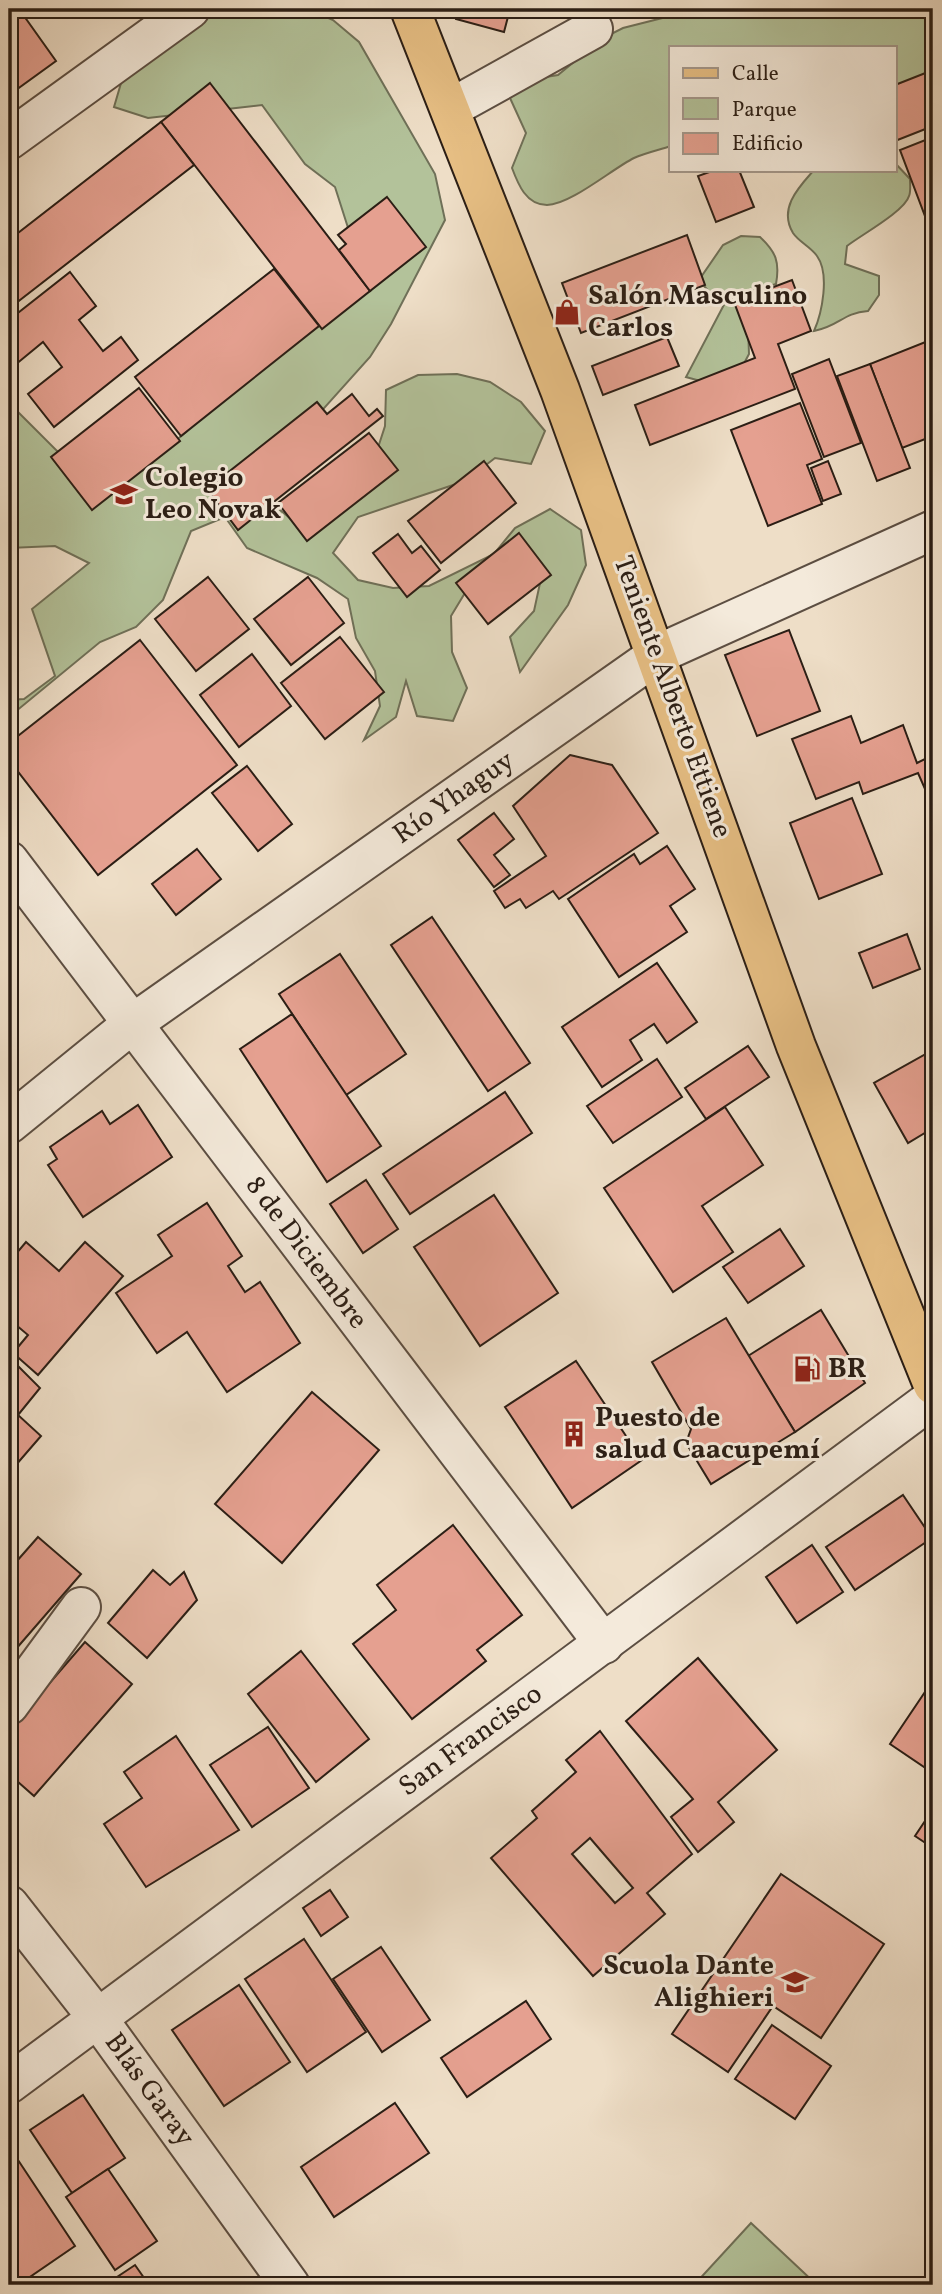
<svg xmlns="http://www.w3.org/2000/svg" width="942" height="2294" viewBox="0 0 942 2294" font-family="Vollkorn,serif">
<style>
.green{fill:#b3c29a;stroke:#6f7058;stroke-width:2}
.building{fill:#e5a090;stroke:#2b1e15;stroke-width:2;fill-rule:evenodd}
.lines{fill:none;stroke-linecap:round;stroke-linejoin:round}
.minor-casing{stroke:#5c4e42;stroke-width:42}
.major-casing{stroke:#2b1e15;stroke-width:42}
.minor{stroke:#f4eadb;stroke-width:38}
.major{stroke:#e7bf84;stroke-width:38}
.labels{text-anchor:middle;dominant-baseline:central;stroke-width:6;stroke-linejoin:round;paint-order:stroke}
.poi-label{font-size:28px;font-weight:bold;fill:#2b1e15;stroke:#f4eadb;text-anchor:start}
.street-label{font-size:28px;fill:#2b1e15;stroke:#f4eadb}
</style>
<rect width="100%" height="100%" fill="#eedec7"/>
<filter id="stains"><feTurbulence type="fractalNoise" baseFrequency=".00286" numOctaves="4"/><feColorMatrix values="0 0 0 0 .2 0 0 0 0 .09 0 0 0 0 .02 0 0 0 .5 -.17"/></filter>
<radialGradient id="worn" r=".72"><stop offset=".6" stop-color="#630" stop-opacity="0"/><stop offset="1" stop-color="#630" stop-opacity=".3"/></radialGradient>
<g class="green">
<polygon points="170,9 308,9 333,20 359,42 435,174 445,220 391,324 370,357 316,417 263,496 291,519 374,460 385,426 386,390 418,375 457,374 490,382 521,402 545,431 531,464 495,458 465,481 358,517 333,553 358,580 393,588 429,586 494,554 515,528 550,509 581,530 586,565 568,605 520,672 510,637 534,611 542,574 471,583 451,616 452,652 467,688 453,721 417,716 406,681 396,717 364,740 380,706 375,671 356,638 348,599 317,578 247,548 225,517 191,531 163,600 136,627 100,642 9,717 9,700 24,699 55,676 32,609 89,563 55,546 9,548 9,403 57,451 127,475 157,456 186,432 258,349 326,318 351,294 358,259 335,187 305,164 262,105 148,118 114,107 124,73"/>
<path d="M698,9H933V82L922,87L895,88V47H671V146C659,150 645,153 634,158C612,169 570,205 547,205C526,205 518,184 512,168L526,133L510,98L521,81L558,75L603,38L623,28Z"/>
<path d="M895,163L910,179C910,184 911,192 909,196C905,211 861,235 847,246L845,264L879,276V295L868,311C842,313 840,326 814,331C822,313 830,274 817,256C811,247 799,242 793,233C778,208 799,187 814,170H895Z"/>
<path d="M741,236L760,237C776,252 780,262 776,284L729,298L747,301L749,354L740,371L704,382L686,377L727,299L710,293L699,280L723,245Z"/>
<polygon points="751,2223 817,2285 694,2285"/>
</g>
<g class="building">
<polygon points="9,9 19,9 56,61 9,95"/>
<polygon points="457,9 510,9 504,32 456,19"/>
<polygon points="933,70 933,126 895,141 895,85"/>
<polygon points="210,83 370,291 322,329 161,122"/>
<polygon points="161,122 194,165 11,307 9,240"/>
<polygon points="933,137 933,221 928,224 900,150"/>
<polygon points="715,170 739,170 754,207 716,222 698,176"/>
<polygon points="387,197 426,247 370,291 339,250 346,244 338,235"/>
<polygon points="687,235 705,285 581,333 562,283"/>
<polygon points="274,269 319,326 181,436 135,377"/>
<polygon points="70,272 96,306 79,320 103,351 121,337 138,360 54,427 28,394 62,367 43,342 9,370 9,320"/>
<polygon points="792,280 811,331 778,344 795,389 650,445 635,405 755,358 734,302"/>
<polygon points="667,337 679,366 603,395 592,366"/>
<polygon points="933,339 933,436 902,448 870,364"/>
<polygon points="829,359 861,443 824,457 792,374"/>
<polygon points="870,364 910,468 877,481 837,376"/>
<polygon points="139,388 180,441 92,510 51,457"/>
<polygon points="352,394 369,416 377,409 383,416 238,530 207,489 317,402 327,414"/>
<polygon points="800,403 822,459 807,465 822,504 768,526 731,430"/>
<polygon points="369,433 398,470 307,541 278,503"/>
<polygon points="484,461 516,503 441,563 408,521"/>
<polygon points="828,461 841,494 823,501 811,468"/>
<polygon points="519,533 551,575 488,624 456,583"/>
<polygon points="398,534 412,553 421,546 440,570 407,597 373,553"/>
<polygon points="208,577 249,629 196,671 155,619"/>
<polygon points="308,577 344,623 291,665 254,619"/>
<polygon points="789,630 820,711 757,736 725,655"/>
<polygon points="340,637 384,692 325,739 281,683"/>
<polygon points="140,640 237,765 98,875 9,760 9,743"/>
<polygon points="252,654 291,706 239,747 200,695"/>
<polygon points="851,716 861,743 903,725 917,763 933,755 933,807 918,773 863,794 859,782 816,799 792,739"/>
<polygon points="570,755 612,765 658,833 559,899 553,891 526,908 520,899 505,908 494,891 546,856 513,806"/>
<polygon points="247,766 292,824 258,851 212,793"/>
<polygon points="852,798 882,874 819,899 790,823"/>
<polygon points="494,813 514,839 494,855 510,875 494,887 458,840"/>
<polygon points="667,846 695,889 670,906 687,932 619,977 568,899 634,854 640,864"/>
<polygon points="197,849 221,879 176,915 152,884"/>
<polygon points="432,917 530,1063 488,1091 391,945"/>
<polygon points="907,934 920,969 873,988 859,953"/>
<polygon points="340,954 406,1054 346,1095 279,994"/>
<polygon points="657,963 697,1022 667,1043 654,1024 630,1040 642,1060 602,1087 562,1027"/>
<polygon points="292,1014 381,1146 327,1182 240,1049"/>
<polygon points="748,1046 769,1077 706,1119 685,1088"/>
<polygon points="933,1050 933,1128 908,1143 874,1083"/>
<polygon points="657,1059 682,1097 613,1143 587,1106"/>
<polygon points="505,1092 532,1133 410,1214 383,1174"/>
<polygon points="138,1105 172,1157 83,1217 48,1165 57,1159 50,1147 102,1111 110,1124"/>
<polygon points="725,1107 763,1165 702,1206 733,1252 673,1292 604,1188"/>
<polygon points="366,1180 398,1229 363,1253 330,1204"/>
<polygon points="494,1195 558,1293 480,1346 414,1247"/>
<polygon points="207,1203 242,1256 228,1266 245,1292 260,1282 300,1343 227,1392 187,1332 157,1353 116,1293 172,1256 158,1235"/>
<polygon points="780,1229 804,1266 748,1303 723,1267"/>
<polygon points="26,1242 59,1271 85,1242 123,1276 38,1375 13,1353 28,1335 9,1319 9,1262"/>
<polygon points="821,1310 865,1383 795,1432 748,1356"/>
<polygon points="726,1318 795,1432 711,1484 686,1443 691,1429 652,1362"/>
<polygon points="9,1357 40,1388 18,1415 41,1436 9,1473"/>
<polygon points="576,1361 642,1460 572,1508 505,1407"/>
<polygon points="312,1392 379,1450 282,1563 215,1504"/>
<polygon points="903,1495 932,1538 855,1590 826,1547"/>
<polygon points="453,1525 522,1615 477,1650 486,1661 412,1719 353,1644 396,1610 377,1585"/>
<polygon points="38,1537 81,1574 9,1657 9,1570"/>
<polygon points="812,1545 843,1592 797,1623 766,1577"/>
<polygon points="153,1570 170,1585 184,1572 197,1600 147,1658 108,1623"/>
<polygon points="85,1642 132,1684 34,1796 9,1774 9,1730"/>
<polygon points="301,1651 369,1739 316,1782 248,1694"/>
<polygon points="698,1658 777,1750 718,1802 734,1822 698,1852 671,1817 693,1799 626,1721"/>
<polygon points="933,1680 933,1773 890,1744"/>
<polygon points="268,1727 309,1788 252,1827 210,1765"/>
<path d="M600,1731L692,1854L647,1893L665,1914L593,1976L491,1858L537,1818L532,1811L576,1772L566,1760ZM590,1838L633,1888L615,1903L572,1854Z"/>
<polygon points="176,1736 239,1830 146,1887 104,1824 142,1798 124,1772"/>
<polygon points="933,1809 933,1848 915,1836"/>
<polygon points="781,1874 884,1944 821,2038 773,2006 728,2072 672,2034"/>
<polygon points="330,1890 348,1917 321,1936 303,1908"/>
<polygon points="304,1939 366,2032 307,2072 245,1979"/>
<polygon points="381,1947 430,2020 382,2052 333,1979"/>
<polygon points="239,1985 290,2062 224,2106 172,2030"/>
<polygon points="526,2001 551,2039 467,2097 441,2058"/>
<polygon points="772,2025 831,2066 795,2119 735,2079"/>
<polygon points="83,2095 125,2158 72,2193 30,2130"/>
<polygon points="395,2103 429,2153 334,2217 301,2167"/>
<polygon points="18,2160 75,2246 21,2283 9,2265 9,2166"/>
<polygon points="108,2169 157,2241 115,2270 66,2197"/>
<polygon points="135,2265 149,2285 105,2285"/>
</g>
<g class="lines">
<g class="minor-casing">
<g id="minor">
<polyline points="451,108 593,29"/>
<polyline points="9,140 190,9"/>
<polyline points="9,861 604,1644"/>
<polyline points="9,1124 132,1024 658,654 933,530"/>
<polyline points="9,1705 81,1607"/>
<polyline points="9,1905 96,2016 290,2285"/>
<polyline points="9,2084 933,1398"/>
</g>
</g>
<g class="major-casing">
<polyline id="major" points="410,9 560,390 796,1046 933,1385"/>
</g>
<use href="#minor" class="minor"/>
<use href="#major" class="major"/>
</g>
<defs>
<g id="shop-bare" transform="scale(2.1)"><path d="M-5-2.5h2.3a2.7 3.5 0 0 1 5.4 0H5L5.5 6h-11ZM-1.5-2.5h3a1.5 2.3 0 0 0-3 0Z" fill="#8f2418" stroke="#f4eadb" stroke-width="2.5" paint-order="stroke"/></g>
<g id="school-bare" transform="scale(2.1)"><path d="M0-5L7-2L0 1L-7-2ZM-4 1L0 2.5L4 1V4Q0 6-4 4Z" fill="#8f2418" stroke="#f4eadb" stroke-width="2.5" paint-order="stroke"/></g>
<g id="fuel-bare" transform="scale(2.1)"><path d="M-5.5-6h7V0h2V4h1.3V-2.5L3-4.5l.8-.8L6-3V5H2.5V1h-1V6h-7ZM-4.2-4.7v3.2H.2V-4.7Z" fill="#8f2418" stroke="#f4eadb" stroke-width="2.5" paint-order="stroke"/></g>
<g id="building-bare" transform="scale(2.1)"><path d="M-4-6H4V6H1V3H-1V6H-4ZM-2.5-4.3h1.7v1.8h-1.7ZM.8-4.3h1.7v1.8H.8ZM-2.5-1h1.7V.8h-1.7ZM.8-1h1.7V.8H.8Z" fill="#8f2418" stroke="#f4eadb" stroke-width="2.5" paint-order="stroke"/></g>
</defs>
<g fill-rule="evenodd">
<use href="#shop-bare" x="567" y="312"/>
<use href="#school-bare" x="124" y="494"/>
<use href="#fuel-bare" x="807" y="1369"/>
<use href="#building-bare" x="574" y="1434"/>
<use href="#school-bare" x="795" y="1982"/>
</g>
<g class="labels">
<g class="poi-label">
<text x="588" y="296">Salón Masculino<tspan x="588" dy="32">Carlos</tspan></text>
<text x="145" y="478">Colegio<tspan x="145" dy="32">Leo Novak</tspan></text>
<text x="828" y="1369">BR</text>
<text x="595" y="1418">Puesto de<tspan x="595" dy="32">salud Caacupemí</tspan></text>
<text x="774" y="1966" text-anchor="end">Scuola Dante<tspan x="774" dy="32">Alighieri</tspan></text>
</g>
<g class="street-label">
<text transform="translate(672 697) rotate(70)">Teniente Alberto Ettiene</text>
<text transform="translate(454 798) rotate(-35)">Río Yhaguy</text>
<text transform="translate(306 1253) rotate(53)">8 de Diciembre</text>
<text transform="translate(471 1741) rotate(-36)">San Francisco</text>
<text transform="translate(149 2090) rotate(54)">Blás Garay</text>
</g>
</g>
<rect width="942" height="2294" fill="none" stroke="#eedec7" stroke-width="35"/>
<rect x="10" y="10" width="921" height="2273" fill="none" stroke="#2b1e15" stroke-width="3.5"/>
<rect x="18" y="18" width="907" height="2259" fill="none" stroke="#2b1e15" stroke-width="2"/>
<rect x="669" y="46" width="228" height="126" fill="#f4eadb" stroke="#a4988c" stroke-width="2"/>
<rect x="683" y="68" width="35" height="10" fill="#e7bf84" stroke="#a4988c" stroke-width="2"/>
<text x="732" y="80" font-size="21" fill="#2b1e15">Calle</text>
<rect x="683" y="98" width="35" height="21" fill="#b3c29a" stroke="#a4988c" stroke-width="2"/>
<text x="732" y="116" font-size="21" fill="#2b1e15">Parque</text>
<rect x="683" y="133" width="35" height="21" fill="#e5a090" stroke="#a4988c" stroke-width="2"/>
<text x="732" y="150" font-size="21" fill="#2b1e15">Edificio</text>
<rect width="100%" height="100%" filter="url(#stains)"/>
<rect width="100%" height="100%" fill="url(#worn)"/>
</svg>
